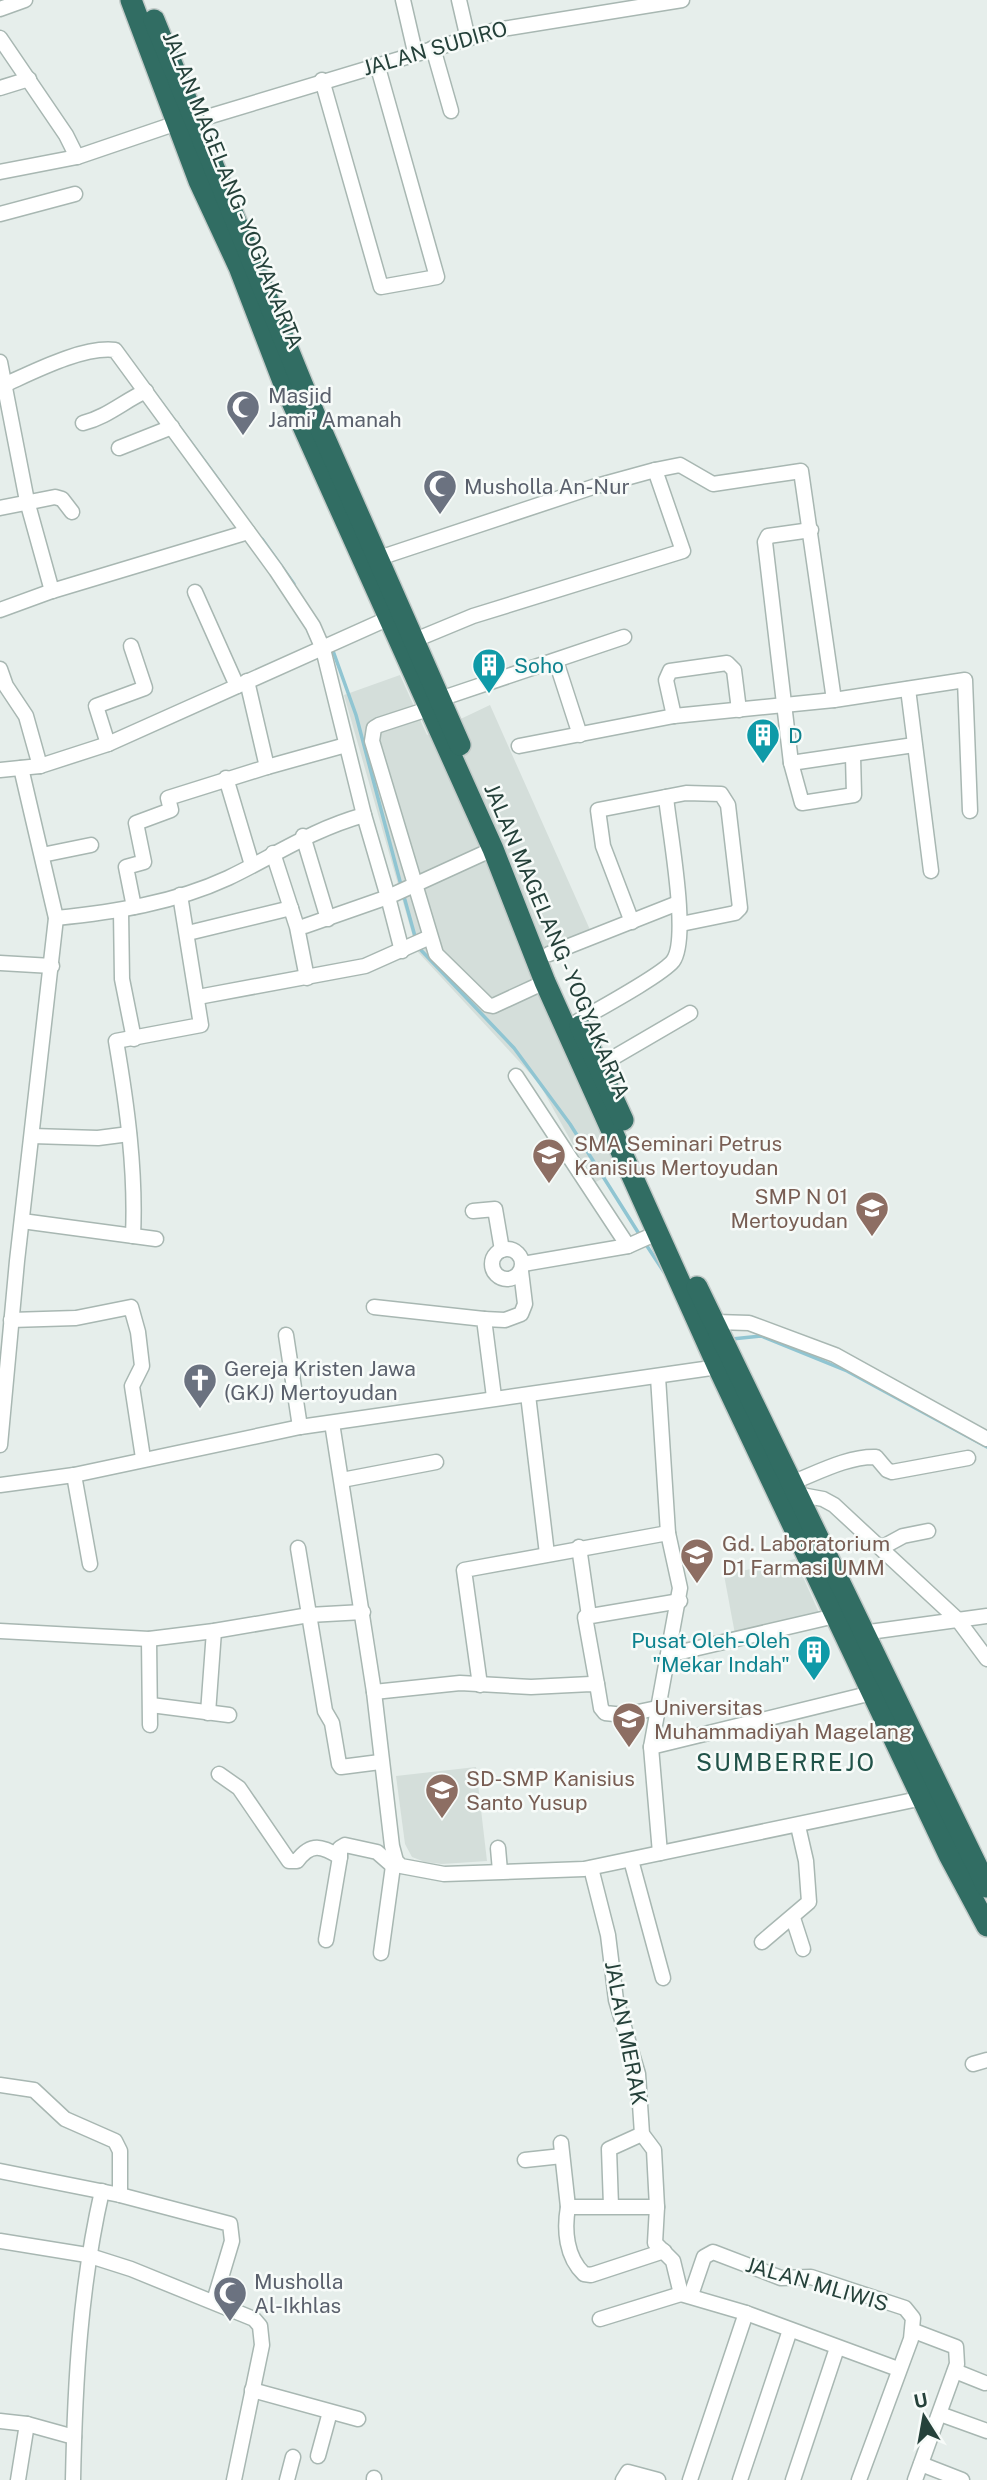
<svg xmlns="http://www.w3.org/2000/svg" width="987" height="2480" viewBox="0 0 987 2480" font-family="'Public Sans',sans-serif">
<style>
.built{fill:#d4deda}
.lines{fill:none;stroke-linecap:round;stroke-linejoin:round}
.stream{stroke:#90c5d2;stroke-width:3.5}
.minor-casing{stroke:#a8b7b2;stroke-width:17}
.highway-casing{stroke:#c2cac8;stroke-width:24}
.minor{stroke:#fff;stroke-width:14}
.highway{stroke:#316d63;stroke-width:21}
.labels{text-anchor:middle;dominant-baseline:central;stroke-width:5;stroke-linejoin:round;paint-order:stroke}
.street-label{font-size:21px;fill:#25413a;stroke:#f7fbf9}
.worship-label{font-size:21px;fill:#5b616d;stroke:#f7fbf9;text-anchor:start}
.culture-label{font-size:21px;fill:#0d838f;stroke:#f7fbf9;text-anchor:start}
.education-label{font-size:21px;fill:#785e54;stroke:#f7fbf9;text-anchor:start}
.quarter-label{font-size:24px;letter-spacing:2px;fill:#215349;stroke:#f7fbf9}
</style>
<rect width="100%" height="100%" fill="#e6eeeb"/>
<g class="built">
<polygon points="400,675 427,735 490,705 591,932 525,961 617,1171 594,1183 539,1083 417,951 344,695"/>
<polygon points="795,1559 820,1615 735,1634 724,1575"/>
<polygon points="476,1767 487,1861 442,1864 425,1862 412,1857 405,1844 396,1776"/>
</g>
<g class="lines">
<g class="stream">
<polyline points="152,390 220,482"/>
<polyline points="262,539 294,584"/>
<polyline points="332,648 356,715 401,885"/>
<polyline points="403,893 416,940"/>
<polyline points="418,947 514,1048 570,1124 641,1237"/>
<polyline points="645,1243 664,1272"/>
<polyline points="732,1339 761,1336 847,1371 987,1447"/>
</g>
<g class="minor-casing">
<g id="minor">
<polyline points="403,0 415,52"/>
<polyline points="459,0 468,39"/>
<polyline points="0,9 25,0"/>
<polyline points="0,38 66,135 77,157"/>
<polyline points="433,48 451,111"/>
<polyline points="322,80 381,287 437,277 377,64"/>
<polyline points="0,88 29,79"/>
<polyline points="194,121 496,30 682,0"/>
<polyline points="0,172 77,157 177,123"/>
<polyline points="0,214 75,194"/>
<polyline points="0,362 27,501 52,591"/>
<path d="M4,385C33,372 83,346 115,350L276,570L313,626L323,649L364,815L388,897L305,926"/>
<path d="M83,423C107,417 124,401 146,391"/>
<polyline points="119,448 172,427"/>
<polyline points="0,508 55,497 62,499 72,512"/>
<polyline points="811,530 768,536 765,542 791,763 914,745"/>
<polyline points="379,558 593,487 655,470"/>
<polyline points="195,592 237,686"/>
<polyline points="0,610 52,591 248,532"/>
<polyline points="415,640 473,616 683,551 655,470 680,465 713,484 801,471 834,700"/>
<polyline points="556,661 580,735"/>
<polyline points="0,669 6,686 26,716 40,766"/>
<polyline points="908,689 931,871"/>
<polyline points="440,699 624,637"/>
<polyline points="428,709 379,725 374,728 372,741 436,954 488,1005 493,1006 545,982"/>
<polyline points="674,716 666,680 670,671 727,663 734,670 739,710"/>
<polyline points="108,744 96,706 145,688 131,646"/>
<polyline points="519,746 674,716 834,700 965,680 970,811"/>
<polyline points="791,763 802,803 854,795 853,756"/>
<polyline points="267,767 346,745"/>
<polyline points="0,770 40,766 108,744 387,619"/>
<polyline points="226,778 252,865"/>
<polyline points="303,836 328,919"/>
<polyline points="273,853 297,927 307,978"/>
<polyline points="42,855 91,845"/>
<polyline points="134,907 126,867 144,862 136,823 171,810 168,798 267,767 247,681"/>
<polyline points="121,911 122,979 134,1039"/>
<path d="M56,918C115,912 174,903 228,878C276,855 311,830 364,815"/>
<polyline points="632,922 603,846 598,810 686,793 721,794 728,805 740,908 735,913 681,924"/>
<polyline points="188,933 291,908"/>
<polyline points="402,951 388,897 493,849"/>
<polyline points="549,954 678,903"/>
<polyline points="0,963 52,966"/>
<polyline points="198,997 365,966 430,937"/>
<path d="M578,1021C597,1010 662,975 673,961C690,938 669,829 666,797"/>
<polyline points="599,1066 690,1013"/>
<polyline points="516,1076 628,1246"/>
<polyline points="32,1136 98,1138 129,1134"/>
<polyline points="473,1211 495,1209 502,1250"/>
<polyline points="22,1221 156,1239"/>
<path d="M133,1236C136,1171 127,1105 116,1041L201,1025L180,895"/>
<circle cx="507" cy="1264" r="15"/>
<polyline points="523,1264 628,1246 657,1233"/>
<polyline points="374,1307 484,1319 494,1397"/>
<polyline points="484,1319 505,1320 521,1314 525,1304 521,1271"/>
<polyline points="11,1320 76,1318 131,1307 138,1332 142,1366 132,1386 143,1458"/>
<polyline points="716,1322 749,1323 835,1355 987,1439"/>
<polyline points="286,1335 300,1427"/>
<polyline points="658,1377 668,1533 680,1588 651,1747 660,1853"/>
<polyline points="528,1395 547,1554"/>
<polyline points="332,1423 374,1692 392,1846 396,1861 401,1866 444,1874 584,1869 923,1798"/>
<polyline points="0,1445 17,1261 56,918 21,768"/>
<polyline points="74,1475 90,1564"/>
<polyline points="342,1480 436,1462"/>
<path d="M791,1483C817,1473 848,1456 876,1457L887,1470L892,1472L968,1458"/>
<polyline points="0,1485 74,1475 300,1427 718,1367"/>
<polyline points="796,1494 823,1499 834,1505 958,1620 987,1659"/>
<polyline points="579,1547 589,1616"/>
<polyline points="298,1548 325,1711 332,1723 339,1764 341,1767 380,1762"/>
<polyline points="881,1548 903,1536 928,1531"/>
<polyline points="0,1631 149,1639 214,1631 309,1615 363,1612"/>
<polyline points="862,1633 987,1616"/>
<polyline points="149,1639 150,1725"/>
<polyline points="668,1655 835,1616"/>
<polyline points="597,1684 585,1617 680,1601"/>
<polyline points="480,1685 464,1570 668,1533"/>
<polyline points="374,1692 460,1683 531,1687 591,1684 597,1684 601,1708 605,1713 624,1715 657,1708"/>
<polyline points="151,1705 229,1715"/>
<polyline points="208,1713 214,1631"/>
<polyline points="651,1747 872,1693"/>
<path d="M219,1774L239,1788L289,1861H297C311,1842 322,1846 340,1857V1848L345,1845L377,1852L393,1866L395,1862"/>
<polyline points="498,1848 500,1871"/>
<polyline points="631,1860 663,1978"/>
<polyline points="591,1868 608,1935 616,2000 638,2074 642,2134 654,2150 657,2207 655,2243 673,2261 681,2294 746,2313 898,2369"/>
<polyline points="793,1918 803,1949"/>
<polyline points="326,1940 340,1857"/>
<polyline points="762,1942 809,1902 806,1861 798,1826"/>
<polyline points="381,1953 393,1866"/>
<polyline points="973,2064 987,2060"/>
<polyline points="0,2085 34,2090 65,2119 115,2141 120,2151 120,2195"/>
<polyline points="561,2143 568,2207"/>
<polyline points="525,2160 562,2156"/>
<polyline points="0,2171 120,2195 230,2224 232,2241 214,2301"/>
<polyline points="611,2206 609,2149 642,2134"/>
<path d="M657,2207H568C564,2230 566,2257 584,2274L591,2275L664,2251"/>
<polyline points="0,2241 87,2255 131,2269 254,2319 260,2326 262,2345 234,2480"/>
<polyline points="691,2295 704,2257 713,2252 781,2278 811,2277 905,2308 913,2318 911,2339 859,2480"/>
<polyline points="600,2319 681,2294"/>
<polyline points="914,2331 956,2347 957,2364 915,2480"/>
<polyline points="955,2371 985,2383"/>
<polyline points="252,2390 358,2419"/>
<polyline points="940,2414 987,2431"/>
<polyline points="0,2421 27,2424 74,2437"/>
<polyline points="318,2456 330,2412"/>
<polyline points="921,2464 962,2480"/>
<polyline points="18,2480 27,2424"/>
<path d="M73,2480C75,2382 80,2287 102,2191"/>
<polyline points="287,2480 293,2457"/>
<polyline points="374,2480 374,2478"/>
<polyline points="623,2480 628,2472 658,2480"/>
<polyline points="690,2480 746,2313"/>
<polyline points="740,2480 790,2330"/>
<polyline points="793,2480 837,2348"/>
</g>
</g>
<g class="highway-casing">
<g id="highway">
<polyline points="131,0 199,181 239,267 284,384 493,849 545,982 718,1367 949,1855 987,1926"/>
<polyline points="154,20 316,418 460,745"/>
<polyline points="580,1026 623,1120"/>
<polyline points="697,1287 987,1887"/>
</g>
</g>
<use href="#minor" class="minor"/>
<use href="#highway" class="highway"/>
</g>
<defs>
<g id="mosque-pin" transform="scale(1.75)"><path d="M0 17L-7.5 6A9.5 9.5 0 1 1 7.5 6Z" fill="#6b7280" stroke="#f7fbf9"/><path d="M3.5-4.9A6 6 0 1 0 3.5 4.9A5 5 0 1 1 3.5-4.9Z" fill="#fff"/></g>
<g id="building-pin" transform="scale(1.75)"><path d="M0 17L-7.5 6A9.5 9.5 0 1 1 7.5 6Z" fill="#0f9aa8" stroke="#f7fbf9"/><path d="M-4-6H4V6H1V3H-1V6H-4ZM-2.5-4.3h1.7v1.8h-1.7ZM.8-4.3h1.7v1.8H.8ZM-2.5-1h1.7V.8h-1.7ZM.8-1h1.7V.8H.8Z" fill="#fff"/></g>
<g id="school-pin" transform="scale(1.75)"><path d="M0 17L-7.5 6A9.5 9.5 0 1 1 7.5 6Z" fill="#8d6e63" stroke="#f7fbf9"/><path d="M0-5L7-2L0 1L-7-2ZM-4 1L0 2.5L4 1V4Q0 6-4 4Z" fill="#fff"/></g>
<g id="church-pin" transform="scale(1.75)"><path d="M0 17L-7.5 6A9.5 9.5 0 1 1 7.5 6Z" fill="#6b7280" stroke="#f7fbf9"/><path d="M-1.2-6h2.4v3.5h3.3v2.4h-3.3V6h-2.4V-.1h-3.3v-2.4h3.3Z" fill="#fff"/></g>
<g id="university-pin" transform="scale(1.75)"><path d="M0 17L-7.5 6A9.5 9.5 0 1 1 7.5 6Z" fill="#8d6e63" stroke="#f7fbf9"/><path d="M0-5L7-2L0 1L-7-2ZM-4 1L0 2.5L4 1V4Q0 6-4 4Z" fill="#fff"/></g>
</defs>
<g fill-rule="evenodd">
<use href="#mosque-pin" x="243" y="407"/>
<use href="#mosque-pin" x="440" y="486"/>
<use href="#building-pin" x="489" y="665"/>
<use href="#building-pin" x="763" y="735"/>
<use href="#school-pin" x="549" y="1155"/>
<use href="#school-pin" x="872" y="1208"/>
<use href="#church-pin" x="200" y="1380"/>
<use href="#university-pin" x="697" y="1555"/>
<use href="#building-pin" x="814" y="1652"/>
<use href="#university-pin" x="629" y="1719"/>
<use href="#school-pin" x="442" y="1790"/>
<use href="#mosque-pin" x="230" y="2293"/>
</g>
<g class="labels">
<g class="street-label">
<text transform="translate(435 48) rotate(-16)">JALAN SUDIRO</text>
<text transform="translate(233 190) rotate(68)">JALAN MAGELANG - YOGYAKARTA</text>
<text transform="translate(557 941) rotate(67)">JALAN MAGELANG - YOGYAKARTA</text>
<text transform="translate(626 2033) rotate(79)">JALAN MERAK</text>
<text transform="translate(817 2284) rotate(16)">JALAN MLIWIS</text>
</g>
<g class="worship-label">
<text x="268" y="395">Masjid<tspan x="268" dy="24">Jami' Amanah</tspan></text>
<text x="464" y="486">Musholla An-Nur</text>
<text x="224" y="1368">Gereja Kristen Jawa<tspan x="224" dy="24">(GKJ) Mertoyudan</tspan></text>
<text x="254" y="2281">Musholla<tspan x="254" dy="24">Al-Ikhlas</tspan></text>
</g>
<g class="culture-label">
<text x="514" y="665">Soho</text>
<text x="788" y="735">D</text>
<text x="790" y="1640" text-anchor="end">Pusat Oleh-Oleh<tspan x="790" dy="24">"Mekar Indah"</tspan></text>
</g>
<g class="education-label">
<text x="574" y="1143">SMA Seminari Petrus<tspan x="574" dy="24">Kanisius Mertoyudan</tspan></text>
<text x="848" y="1196" text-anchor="end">SMP N 01<tspan x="848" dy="24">Mertoyudan</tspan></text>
<text x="722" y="1543">Gd. Laboratorium<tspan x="722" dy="24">D1 Farmasi UMM</tspan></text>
<text x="654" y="1707">Universitas<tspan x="654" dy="24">Muhammadiyah Magelang</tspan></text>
<text x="466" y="1778">SD-SMP Kanisius<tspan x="466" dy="24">Santo Yusup</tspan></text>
</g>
<g class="quarter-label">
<text x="786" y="1762">SUMBERREJO</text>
</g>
</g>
<g transform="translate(924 2417) rotate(349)" stroke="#f7fbf9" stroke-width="5" paint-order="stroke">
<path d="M0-5L12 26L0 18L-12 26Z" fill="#25413a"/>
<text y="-10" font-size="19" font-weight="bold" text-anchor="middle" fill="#25413a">U</text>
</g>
</svg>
